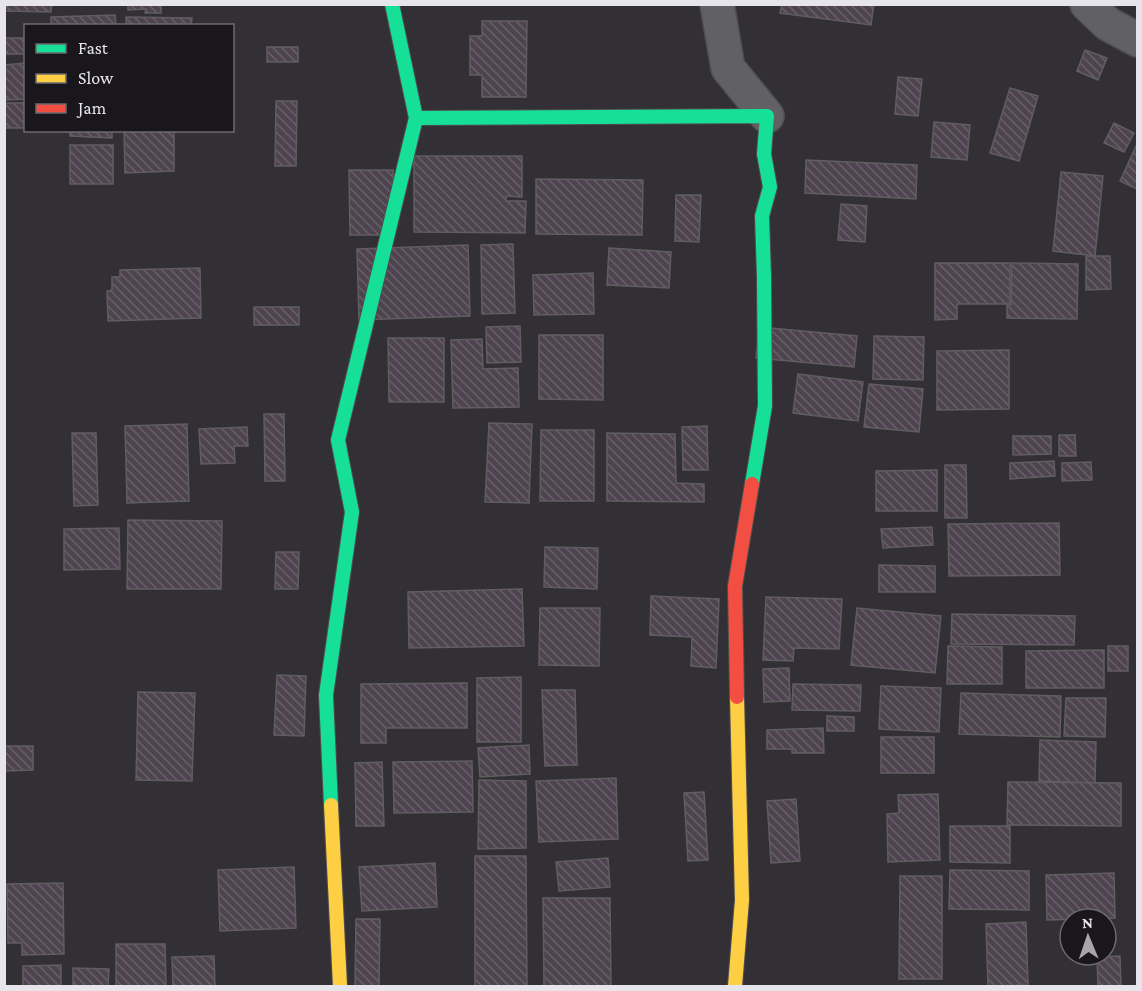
<svg xmlns="http://www.w3.org/2000/svg" width="1142" height="991" viewBox="0 0 1142 991" font-family="'Crimson Pro',serif">
<style>
.building{fill:url(#building-back-hatch);stroke:#605d61;stroke-width:1.5}
.lines{fill:none;stroke-linecap:round;stroke-linejoin:round}
.street-casing{stroke:#4f4e51;stroke-width:36}
.fast-casing{stroke:#4f4e51;stroke-width:16}
.slow-casing{stroke:#4f4e51;stroke-width:16}
.jam-casing{stroke:#4f4e51;stroke-width:16}
.street{stroke:#616063;stroke-width:33}
.fast{stroke:#16e098;stroke-width:14}
.slow{stroke:#ffcf43;stroke-width:14}
.jam{stroke:#f24e42;stroke-width:14}
</style>
<defs>
<pattern id="building-back-hatch" width="6" height="6" patternUnits="userSpaceOnUse" patternTransform="scale(1.5)"><rect width="6" height="6" fill="#4e4450"/><path d="M-1 5l2 2M0 0l6 6M5-1l2 2" fill="none" stroke="#685f69"/></pattern>
</defs>
<rect width="100%" height="100%" fill="#323035"/>
<g class="building">
<polygon points="4,4 52,4 51,12 4,11"/>
<polygon points="128,4 161,4 161,13 145,13 146,9 128,10"/>
<polygon points="782,4 874,4 871,25 780,13"/>
<polygon points="115,15 116,26 51,26 51,17"/>
<polygon points="126,17 192,18 191,26 126,26"/>
<polygon points="482,21 527,21 526,97 482,97 482,75 470,75 470,36 482,36"/>
<rect x="4" y="38" width="22" height="16"/>
<rect x="267" y="47" width="31" height="15"/>
<polygon points="1085,50 1107,58 1098,80 1077,71"/>
<polygon points="26,63 26,99 4,100 4,65"/>
<polygon points="898,77 922,79 918,116 895,114"/>
<polygon points="1010,88 1038,96 1019,161 990,153"/>
<polygon points="276,101 297,101 296,166 275,166"/>
<rect x="4" y="103" width="22" height="25"/>
<polygon points="934,122 970,125 967,160 931,157"/>
<polygon points="1114,123 1134,133 1124,152 1104,143"/>
<polygon points="70,130 112,130 112,138 70,136"/>
<polygon points="124,130 174,130 174,171 125,173"/>
<polygon points="1137,144 1138,189 1137,189 1120,181"/>
<rect x="70" y="145" width="43" height="39"/>
<polygon points="414,156 522,156 522,197 506,196 506,201 526,201 525,233 414,232"/>
<polygon points="806,160 917,165 916,199 805,193"/>
<polygon points="349,170 393,170 394,235 350,235"/>
<polygon points="1061,172 1103,176 1095,256 1053,251"/>
<polygon points="536,179 643,180 642,235 536,234"/>
<polygon points="676,195 701,195 699,242 675,241"/>
<polygon points="841,204 867,206 865,242 838,240"/>
<polygon points="513,244 515,313 482,314 481,245"/>
<polygon points="468,245 470,316 359,320 357,249"/>
<polygon points="609,248 671,252 669,288 607,285"/>
<polygon points="1086,256 1110,256 1111,289 1086,290"/>
<polygon points="935,263 1010,263 1010,304 957,304 957,319 935,320"/>
<polygon points="1012,263 1078,264 1077,319 1007,318 1007,304 1011,305"/>
<polygon points="200,268 201,318 108,321 107,291 112,290 112,277 120,277 120,270"/>
<polygon points="593,273 594,314 534,315 533,275"/>
<rect x="254" y="307" width="45" height="18"/>
<polygon points="520,326 521,362 487,363 486,327"/>
<polygon points="759,327 857,336 854,367 756,358"/>
<polygon points="539,335 603,335 603,400 539,399"/>
<polygon points="874,336 924,337 923,380 873,379"/>
<polygon points="388,338 444,338 444,402 389,402"/>
<polygon points="482,339 483,369 518,368 519,407 453,408 451,340"/>
<polygon points="1009,350 1009,409 937,410 937,351"/>
<polygon points="798,374 863,382 858,421 793,413"/>
<polygon points="869,384 923,389 919,432 864,427"/>
<polygon points="264,414 284,414 285,481 265,481"/>
<polygon points="489,423 532,424 529,503 485,502"/>
<polygon points="187,424 189,501 127,503 125,426"/>
<polygon points="707,426 708,470 683,470 682,427"/>
<polygon points="247,427 248,446 234,446 235,463 201,464 199,429"/>
<polygon points="541,430 594,430 594,501 540,501"/>
<polygon points="72,433 96,433 98,505 74,506"/>
<polygon points="607,433 675,434 676,483 704,484 704,502 607,501"/>
<polygon points="1059,435 1075,435 1076,456 1059,456"/>
<polygon points="1013,436 1051,436 1051,454 1013,455"/>
<polygon points="1054,461 1055,476 1010,479 1010,463"/>
<polygon points="1091,462 1092,480 1062,481 1062,463"/>
<polygon points="945,465 966,465 967,518 945,518"/>
<polygon points="937,470 937,511 876,511 876,471"/>
<polygon points="128,520 222,521 221,589 127,589"/>
<polygon points="1059,523 1060,575 949,576 948,524"/>
<polygon points="932,527 933,545 883,548 881,529"/>
<polygon points="119,528 120,569 64,570 64,529"/>
<polygon points="545,547 598,548 597,589 544,587"/>
<polygon points="276,552 299,552 298,589 275,589"/>
<polygon points="879,565 935,566 935,592 879,592"/>
<polygon points="522,589 524,646 409,648 408,592"/>
<polygon points="651,596 719,599 716,668 691,666 692,637 650,635"/>
<polygon points="766,597 842,599 839,649 794,648 793,661 763,660"/>
<polygon points="540,608 600,608 599,666 539,665"/>
<polygon points="857,608 941,616 935,673 851,665"/>
<polygon points="952,614 1075,616 1074,645 951,644"/>
<polygon points="948,646 1002,647 1002,684 947,684"/>
<rect x="1108" y="646" width="20" height="25"/>
<polygon points="1104,650 1104,688 1026,688 1026,651"/>
<polygon points="789,668 790,701 764,702 763,669"/>
<polygon points="277,675 306,676 304,736 274,735"/>
<polygon points="521,677 521,742 477,742 477,678"/>
<polygon points="467,683 467,728 386,728 386,743 361,743 361,684"/>
<polygon points="793,684 861,685 860,711 792,710"/>
<polygon points="881,686 941,688 939,732 879,729"/>
<polygon points="542,690 575,690 577,765 545,766"/>
<polygon points="138,692 195,693 192,781 136,780"/>
<polygon points="961,693 1061,696 1060,737 959,734"/>
<polygon points="1066,698 1106,698 1105,737 1064,736"/>
<polygon points="827,716 854,717 854,731 827,731"/>
<polygon points="823,728 824,753 792,753 792,749 767,749 767,730"/>
<rect x="881" y="737" width="53" height="36"/>
<polygon points="1040,740 1096,742 1095,783 1039,781"/>
<polygon points="529,745 530,774 480,777 478,748"/>
<polygon points="4,746 33,746 33,770 4,771"/>
<polygon points="472,761 473,812 394,813 393,762"/>
<polygon points="382,762 384,826 356,826 355,763"/>
<polygon points="616,778 618,839 539,842 536,781"/>
<polygon points="479,780 526,781 526,848 478,849"/>
<polygon points="1008,782 1121,783 1121,826 1007,825"/>
<polygon points="704,792 708,860 688,861 684,793"/>
<polygon points="938,794 940,860 888,862 887,814 899,813 898,795"/>
<polygon points="796,799 800,861 771,863 767,801"/>
<polygon points="950,826 1010,826 1010,863 950,862"/>
<polygon points="475,856 526,856 527,986 475,986"/>
<polygon points="608,858 610,887 559,891 556,862"/>
<polygon points="435,863 437,907 362,911 359,867"/>
<polygon points="294,867 296,928 220,931 218,870"/>
<polygon points="950,870 1029,871 1029,910 949,909"/>
<polygon points="1114,873 1115,918 1047,920 1046,875"/>
<polygon points="900,876 942,876 942,979 899,979"/>
<polygon points="63,883 64,954 22,955 22,943 8,943 7,884"/>
<polygon points="543,898 610,898 611,986 544,986"/>
<polygon points="356,919 380,919 379,986 355,986"/>
<polygon points="1026,922 1028,985 988,986 986,924"/>
<polygon points="116,944 165,944 166,986 116,986"/>
<polygon points="214,956 215,986 173,986 172,957"/>
<polygon points="1120,956 1121,986 1098,986 1097,957"/>
<polygon points="61,965 61,986 23,986 23,966"/>
<polygon points="73,968 109,969 108,986 73,986"/>
</g>
<g class="lines">
<g class="street-casing">
<g id="street">
<polyline points="717,4 728,68 767,116"/>
<polyline points="1087,4 1108,24 1138,40"/>
</g>
</g>
<g class="fast-casing">
<g id="fast">
<polyline points="416,118 767,116 764,154 770,187 762,216 764,276 765,406 752,484"/>
<polyline points="331,805 326,695 352,512 338,440 416,118 392,4"/>
</g>
</g>
<g class="slow-casing">
<g id="slow">
<polyline points="331,805 340,986"/>
<polyline points="735,986 742,900 737,697"/>
</g>
</g>
<g class="jam-casing">
<polyline id="jam" points="737,697 735,586 752,484"/>
</g>
<use href="#street" class="street"/>
<use href="#fast" class="fast"/>
<use href="#slow" class="slow"/>
<use href="#jam" class="jam"/>
</g>
<rect width="1142" height="991" fill="none" stroke="#e7e5ec" stroke-width="12"/>
<rect x="24" y="24" width="210" height="108" fill="#19171c" stroke="#6b696f" stroke-width="1.5"/>
<rect x="36" y="44" width="30" height="9" fill="#16e098" stroke="#6b696f" stroke-width="1.5"/>
<text x="78" y="54" font-size="18" fill="#e7e5ec">Fast</text>
<rect x="36" y="74" width="30" height="9" fill="#ffcf43" stroke="#6b696f" stroke-width="1.5"/>
<text x="78" y="84" font-size="18" fill="#e7e5ec">Slow</text>
<rect x="36" y="104" width="30" height="9" fill="#f24e42" stroke="#6b696f" stroke-width="1.5"/>
<text x="78" y="114" font-size="18" fill="#e7e5ec">Jam</text>
<g transform="translate(1088 937) rotate(358)"><circle r="28" fill="#19171c" stroke="#6b696f" stroke-width="1.5"/>
<path d="M0-4.5L10 22L0 15L-10 22Z" fill="#a8a6ac"/>
<text y="-9" font-size="16" font-weight="bold" text-anchor="middle" fill="#e7e5ec">N</text>
</g>
</svg>
